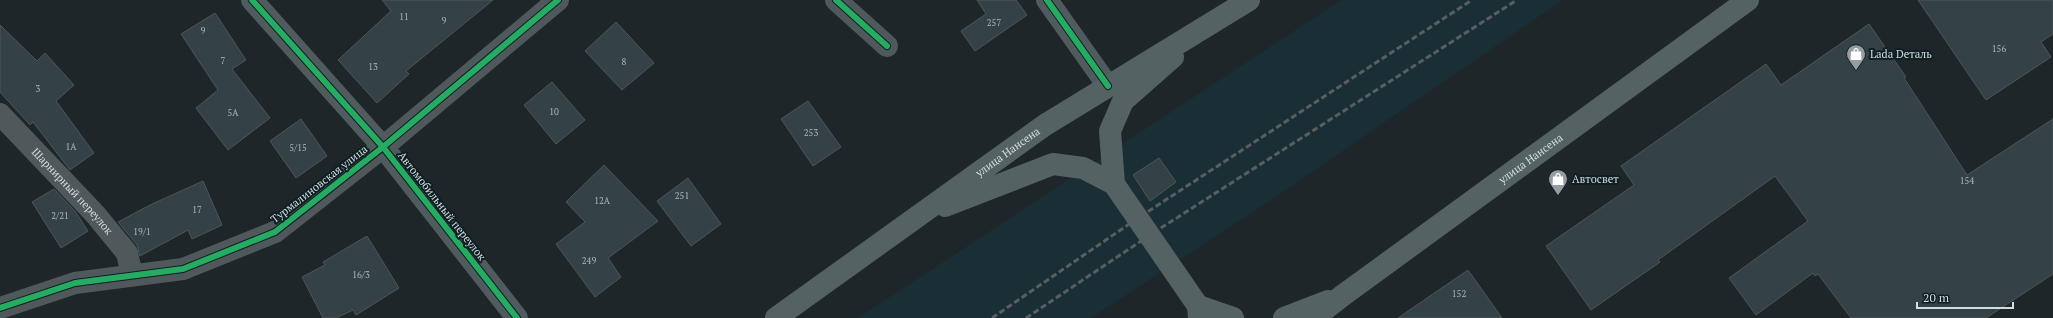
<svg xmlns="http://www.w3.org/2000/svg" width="2053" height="318" viewBox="0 0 2053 318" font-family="'PT Serif',serif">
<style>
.built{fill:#192f35}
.building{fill:#344248;stroke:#4f5558}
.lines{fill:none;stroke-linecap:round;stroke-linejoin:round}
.street{stroke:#4f585a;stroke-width:22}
.secondary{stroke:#4f5b5c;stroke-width:22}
.primary{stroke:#556263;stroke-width:22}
.rail{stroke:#575f60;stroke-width:3;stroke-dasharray:6 3;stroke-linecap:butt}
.cycleway-casing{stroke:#0f1f24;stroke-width:8}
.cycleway{stroke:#26ab63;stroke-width:6}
.labels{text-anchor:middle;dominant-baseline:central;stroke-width:4;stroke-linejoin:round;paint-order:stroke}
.number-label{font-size:9px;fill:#abb6ba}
.poi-label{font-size:11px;fill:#d3dde0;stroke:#0f1f24;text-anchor:start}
.street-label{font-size:11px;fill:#d3dde0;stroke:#0f1f24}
</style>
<rect width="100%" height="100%" fill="#1e2629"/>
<polygon class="built" points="1341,0 1563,0 1274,198 1091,318 858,318"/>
<g class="building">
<polygon points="382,0 493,0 406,71 409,74 377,103 338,60 391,11"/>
<polygon points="977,0 1016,0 1027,15 975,51 961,31 986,14"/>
<polygon points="1918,0 2053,0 2053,34 2041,42 2051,57 1986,100"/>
<polygon points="215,13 246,60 232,69 270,118 228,150 196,108 218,90 181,34"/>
<polygon points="616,22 654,63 622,90 585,51"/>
<polygon points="1869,24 1906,77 1904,78 1967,175 2053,119 2053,274 1986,318 1851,318 1818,274 1815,276 1813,273 1756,315 1729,278 1808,221 1775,176 1658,260 1660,262 1591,310 1546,246 1634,185 1621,166 1766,64 1781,85"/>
<polygon points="0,25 37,61 45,53 74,85 56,101 94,153 70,170 33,122 30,125 0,92"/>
<polygon points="552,82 585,120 556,144 524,105"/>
<polygon points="808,101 841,147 813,166 781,119"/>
<polygon points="301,119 327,156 296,178 270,141"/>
<polygon points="1159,158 1176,182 1150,201 1133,175"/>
<polygon points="604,165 658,221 608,258 621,277 595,297 556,244 585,222 566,202"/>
<polygon points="688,178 721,224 691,246 657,201"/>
<polygon points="203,181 222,225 192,239 188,230 140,256 137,245 118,222 150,205"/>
<polygon points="54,189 75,211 88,231 61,248 32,202"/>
<polygon points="367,236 399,288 356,315 353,310 336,318 323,318 302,277 325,265 323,262"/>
<polygon points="1468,270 1502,318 1398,318"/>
</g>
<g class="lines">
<g class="street">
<polyline points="836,0 887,46"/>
<path id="s1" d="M0,114L95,214L127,253L132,275"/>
<polyline points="0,308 75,283 183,269 275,232 383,147 558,0"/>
</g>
<g class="secondary">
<polyline points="252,0 383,147 517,318"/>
<polyline points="1047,0 1108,86"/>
</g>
<g class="primary">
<polyline points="1114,184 1110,131 1123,101 1173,57"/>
<polyline points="945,206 1053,164 1083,168 1114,184 1198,306 1199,318"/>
<polyline points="1198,306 1233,318"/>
<path id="s2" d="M776,318L1045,125L1249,0"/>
<polyline points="1284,318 1328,301"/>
<path id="s3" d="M1314,318L1342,296L1748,0"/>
</g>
<g class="rail">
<polyline points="992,318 1138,218 1472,0"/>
<polyline points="1026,318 1150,235 1517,0"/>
</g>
<g class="cycleway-casing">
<g id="cycleway">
<polyline points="252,0 383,147 517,318"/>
<polyline points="836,0 887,46"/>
<polyline points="1047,0 1108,86"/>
<polyline points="0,308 75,283 183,269 275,232 383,147 558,0"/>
</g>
</g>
<use href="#cycleway" class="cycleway"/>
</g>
<defs>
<g id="shop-pin" transform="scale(1)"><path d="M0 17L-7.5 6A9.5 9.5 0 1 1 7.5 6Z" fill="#949da0" stroke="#0f1f24"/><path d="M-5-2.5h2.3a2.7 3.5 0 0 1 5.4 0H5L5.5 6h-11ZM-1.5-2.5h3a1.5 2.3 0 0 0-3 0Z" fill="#fff"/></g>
</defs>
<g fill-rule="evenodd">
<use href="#shop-pin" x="1856" y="54"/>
<use href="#shop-pin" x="1558" y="179"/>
</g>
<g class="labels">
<g class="number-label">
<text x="404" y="17">11</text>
<text x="444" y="21">9</text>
<text x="994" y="23">257</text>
<text x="203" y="31">9</text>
<text x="1999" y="49">156</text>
<text x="223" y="61">7</text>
<text x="624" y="62">8</text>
<text x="373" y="67">13</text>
<text x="38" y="89">3</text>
<text x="554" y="112">10</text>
<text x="233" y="113">5А</text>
<text x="811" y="133">253</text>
<text x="71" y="147">1А</text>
<text x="298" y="148">5/15</text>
<text x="1967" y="181">154</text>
<text x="682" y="196">251</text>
<text x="602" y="201">12А</text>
<text x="197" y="210">17</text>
<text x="60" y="216">2/21</text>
<text x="142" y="232">19/1</text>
<text x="589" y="261">249</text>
<text x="361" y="275">16/3</text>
<text x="1459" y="294">152</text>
</g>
<g class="poi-label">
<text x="1870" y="54">Lada Dеталь</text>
<text x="1572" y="179">Автосвет</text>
</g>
<g class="street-label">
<text stroke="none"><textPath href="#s2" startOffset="285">улица Нансена</textPath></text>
<text stroke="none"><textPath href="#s3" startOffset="269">улица Нансена</textPath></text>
<text transform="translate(319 184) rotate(-38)">Турмалиновская улица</text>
<text stroke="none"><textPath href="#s1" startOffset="106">Шарнирный переулок</textPath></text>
<text transform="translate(442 206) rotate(52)">Автомобильный переулок</text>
</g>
</g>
<path d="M1917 302v6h96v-6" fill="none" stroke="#d3dde0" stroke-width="2"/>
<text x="1923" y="302" font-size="12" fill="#d3dde0" stroke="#0f1f24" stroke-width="3" paint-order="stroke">20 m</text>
</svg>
